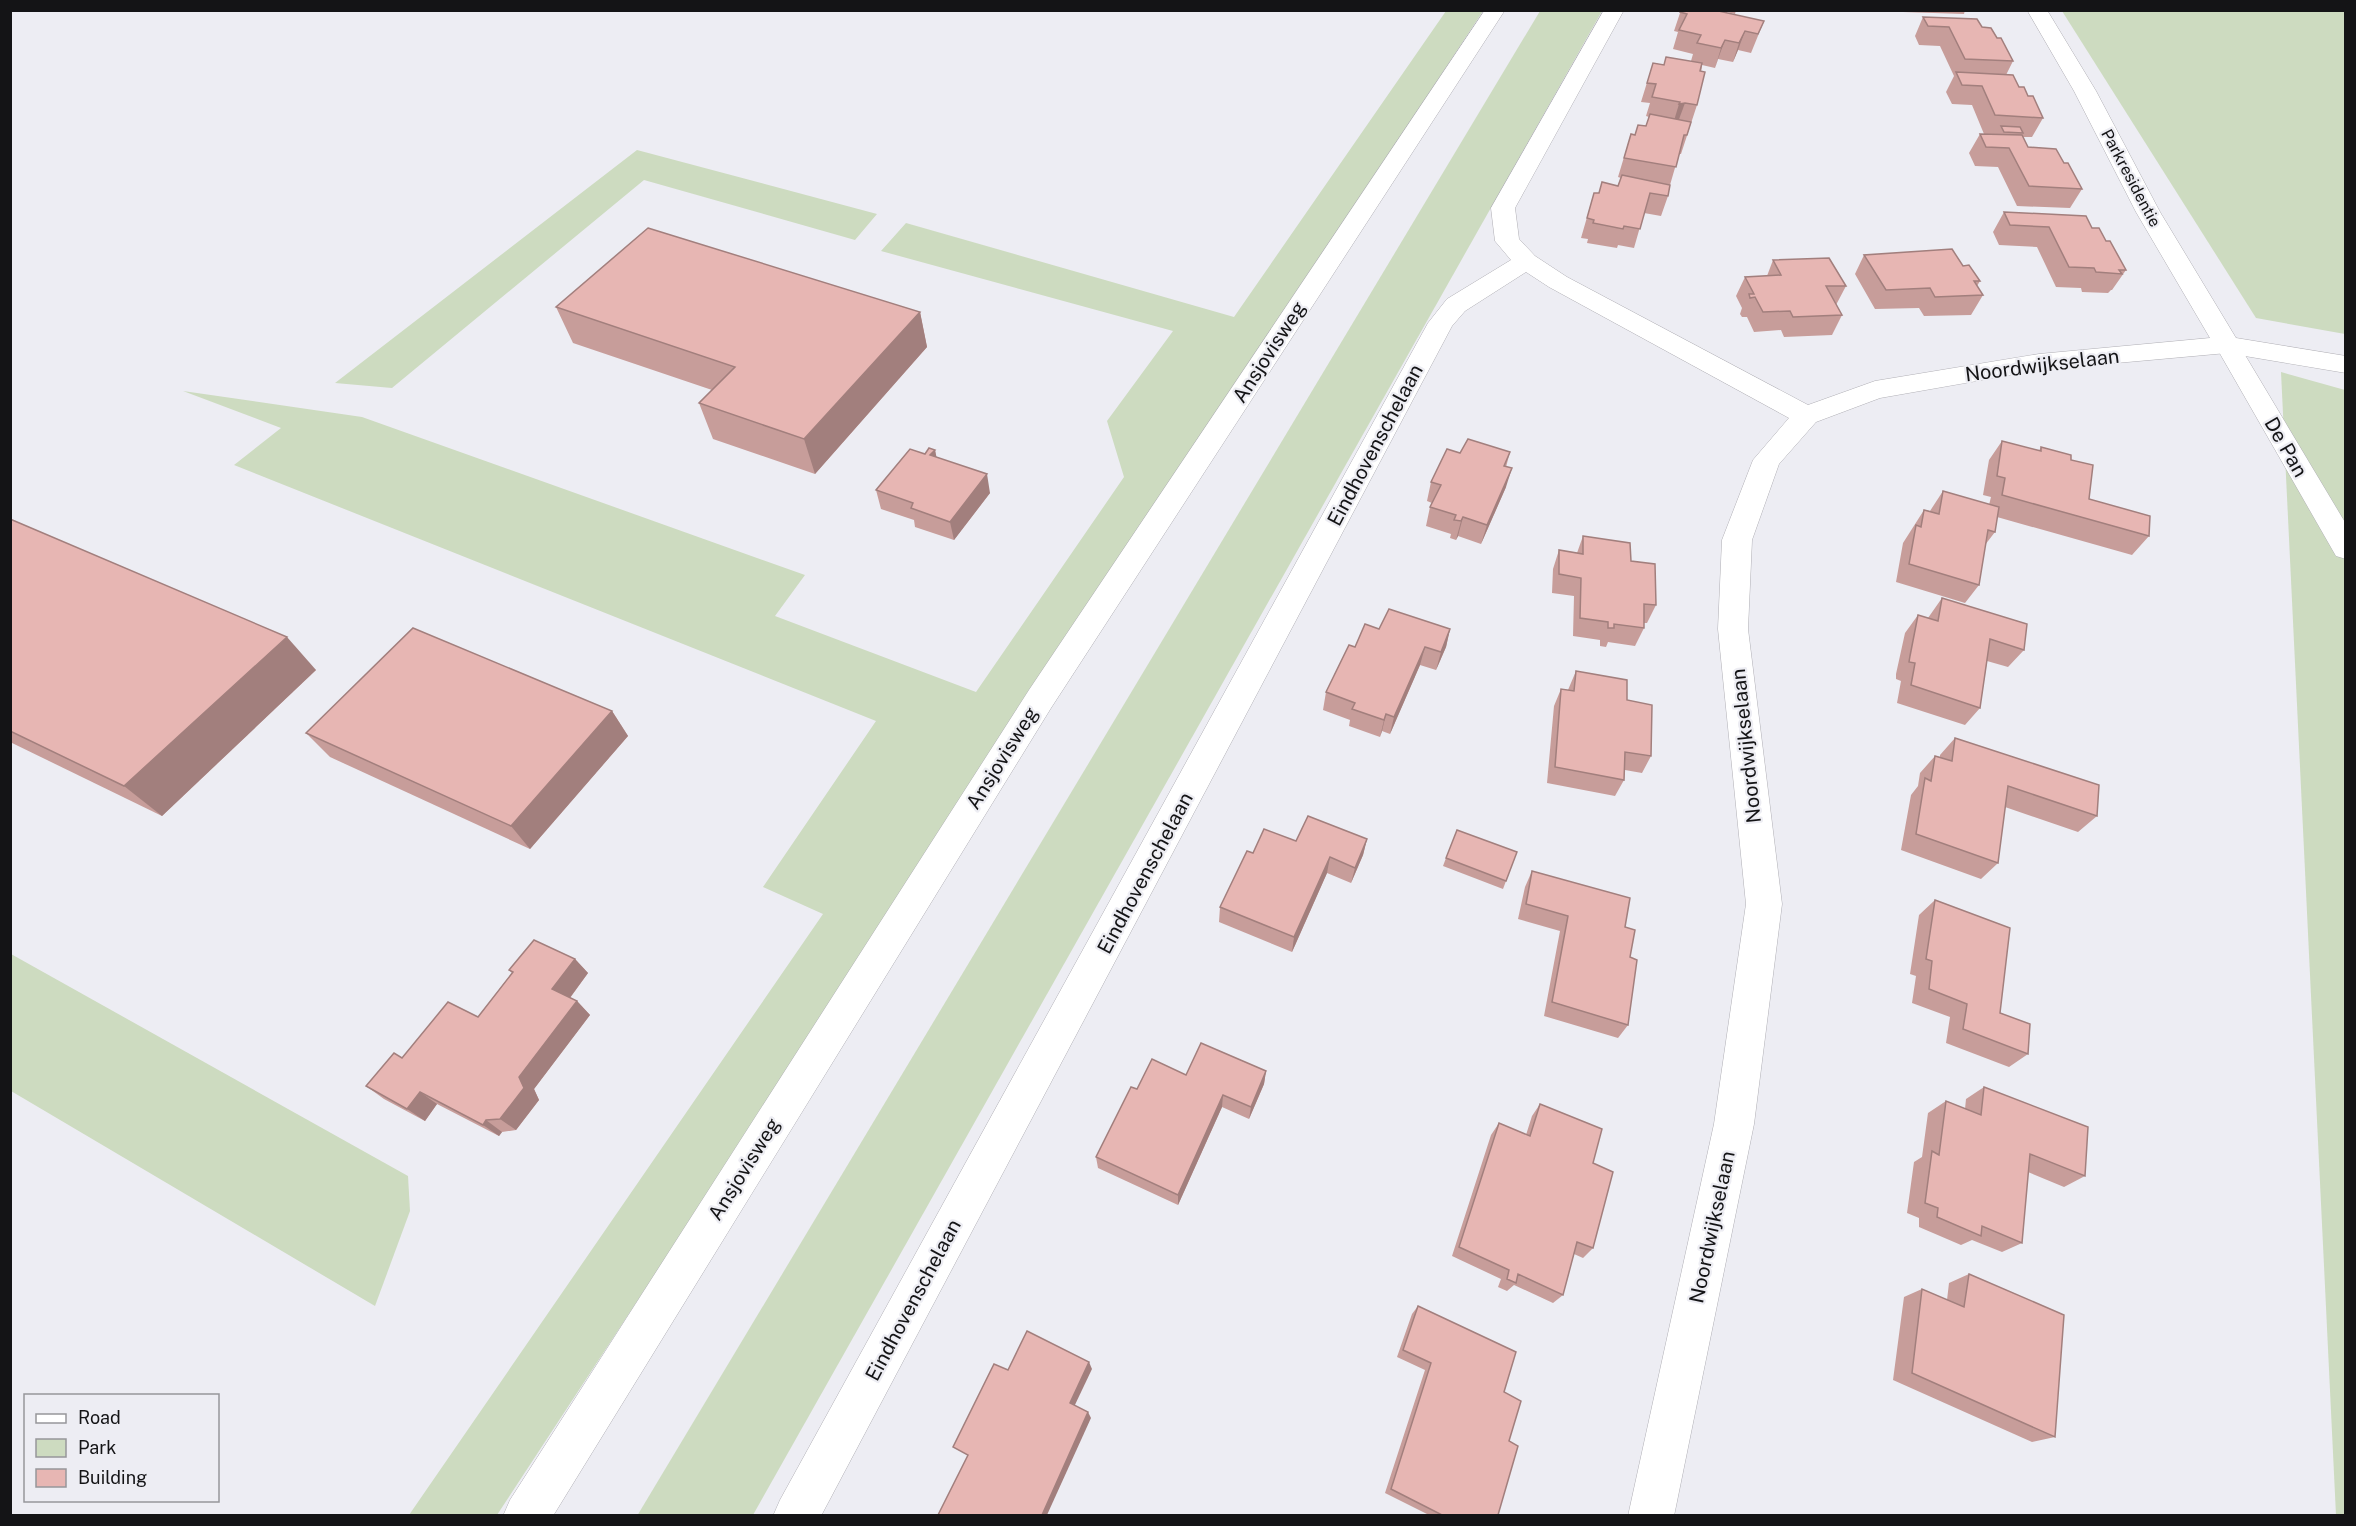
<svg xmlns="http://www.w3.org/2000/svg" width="2356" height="1526" viewBox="0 0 2356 1526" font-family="'Public Sans',sans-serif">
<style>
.green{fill:#cddbc0}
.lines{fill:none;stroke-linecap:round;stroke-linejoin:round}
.service-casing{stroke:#b0afb5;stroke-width:1}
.minor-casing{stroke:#b0afb5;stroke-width:1}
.service{fill:#fff;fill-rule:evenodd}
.minor{fill:#fff;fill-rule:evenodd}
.wall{fill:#c79d9a}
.shaded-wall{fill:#a27f7d}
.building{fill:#e7b6b3;stroke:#a27f7d;stroke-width:1.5}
.labels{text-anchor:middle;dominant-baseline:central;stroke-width:4.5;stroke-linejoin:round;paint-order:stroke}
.far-street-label{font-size:16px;fill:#141416;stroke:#ededf3}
.street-label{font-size:20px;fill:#141416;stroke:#ededf3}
</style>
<rect width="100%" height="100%" fill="#ededf3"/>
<g class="green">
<polygon points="2340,10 2346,12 2345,334 2256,318 2062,11"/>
<polygon points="1446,11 1483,11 497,1515 409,1515 823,914 763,887 876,721 234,465 281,428 183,391 362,417 805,575 775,616 976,692 1124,477 1107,421 1173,331 881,251 906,223 1234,317"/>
<polygon points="1540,11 1602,11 753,1515 637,1516"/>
<polygon points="637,150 877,214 855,240 644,180 392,388 335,383"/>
<polygon points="2281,372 2345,390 2345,1515 2336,1515"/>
<polygon points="11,954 408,1176 410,1211 375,1306 11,1091"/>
</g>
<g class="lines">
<g class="service-casing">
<polygon id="service" points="2227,337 2236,339 2239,345 2346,524 2346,559 2336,556 2215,345 2218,339"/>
</g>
<g class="minor-casing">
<g id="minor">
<polygon points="1485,10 1505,10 1051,708 553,1516 503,1516 510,1500 1029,690"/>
<polygon points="1604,10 1624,10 1515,208 1519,239 1535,256 1567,277 1808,405 1875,381 2039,354 2210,338 2136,212 2074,91 2027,10 2047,10 2096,91 2160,212 2236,338 2346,356 2346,373 2227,353 2039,370 1880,398 1816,422 1779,464 1752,540 1748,629 1782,904 1754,1124 1674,1516 1628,1516 1714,1124 1746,904 1718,629 1722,540 1753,460 1789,418 1549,287 1526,272 1465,311 1452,326 821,1516 773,1516 780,1500 1428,323 1447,299 1511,260 1495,241 1491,208"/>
</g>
</g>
<use href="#service" class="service"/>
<use href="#minor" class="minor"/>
</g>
<g class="wall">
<polygon points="1681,10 1764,21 1751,53 1738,50 1733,62 1718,59 1715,68 1702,65 1697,105 1681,154 1679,154 1670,185 1668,196 1661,216 1644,213 1634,248 1618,245 1617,248 1587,243 1588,239 1581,238 1594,193 1598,193 1618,186 1621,178 1618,177 1631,134 1635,135 1638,125 1646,126 1649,117 1646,116 1650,103 1641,102 1653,63 1664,65 1691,61 1693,54 1673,49 1678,32 1674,31"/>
<polygon points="1719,10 1736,10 1735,14"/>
<polygon points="1902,10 1965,10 1964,14 1903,12"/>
<polygon points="1923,17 1982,27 1997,38 2013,61 2006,75 2028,96 2043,118 2032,137 2023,137 2028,147 2064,163 2082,189 2070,208 2017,206 1998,167 1975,166 1969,153 1980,134 1984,134 1972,105 1952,104 1946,92 1954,76 1940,46 1919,45 1915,36"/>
<polygon points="2004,212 2092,228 2106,241 2126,270 2112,290 2111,290 2108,293 2082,292 2081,288 2056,287 2037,247 1999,245 1993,232"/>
<polygon points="1864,255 1963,266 1980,281 1977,286 1983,295 1971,315 1924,316 1919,308 1875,309 1855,274"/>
<polygon points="1773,260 1846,286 1836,305 1842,315 1832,335 1784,337 1781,330 1754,332 1747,317 1742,317 1740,314 1742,308 1736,296 1745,277 1767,276"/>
<polygon points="556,307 920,312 927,347 815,474 713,439 699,403 712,390 573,343"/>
<polygon points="2002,441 2039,451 2041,447 2071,460 2089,499 2149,536 2132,555 1997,517 1995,532 1985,545 1979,585 1965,603 1896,582 1903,543 1924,510 1930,511 1943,491 1989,505 1991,497 1983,495 1989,460"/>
<polygon points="935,450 936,457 990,493 954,540 915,527 914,520 881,509 876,490 925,454"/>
<polygon points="1510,452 1506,467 1506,487 1481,544 1458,536 1456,540 1450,538 1451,534 1426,526 1430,507 1432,503 1427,501 1431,482 1460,453"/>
<polygon points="10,519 316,670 162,816 10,742"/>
<polygon points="1583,536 1631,561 1656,605 1647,623 1644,623 1644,628 1635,646 1608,642 1606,647 1600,646 1600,640 1573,636 1574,596 1552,593 1553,569 1559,550 1577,553"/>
<polygon points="1942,598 2024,650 2008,667 1987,661 1980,708 1965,725 1897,703 1901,681 1896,679 1896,674 1905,633 1918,615 1928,618"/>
<polygon points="1379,629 1450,629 1446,647 1436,670 1420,665 1390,734 1382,731 1380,737 1349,726 1350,720 1323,710 1326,692 1355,647"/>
<polygon points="1576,671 1627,700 1651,756 1642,773 1625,770 1624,780 1615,796 1547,783 1554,706 1561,689 1568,690"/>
<polygon points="612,711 628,736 530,849 330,757 306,733"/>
<polygon points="1955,738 2097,816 2078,832 2005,807 1998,863 1981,879 1901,850 1911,795 1918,786 1920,773 1935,756 1940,757 1940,755"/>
<polygon points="1367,839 1363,855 1351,883 1327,873 1292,952 1219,922 1220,907 1253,853 1296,841"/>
<polygon points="1446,858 1506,881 1503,889 1443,866"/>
<polygon points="1532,871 1625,927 1630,957 1628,1025 1618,1038 1544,1016 1560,931 1518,919 1525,887"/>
<polygon points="1935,900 2000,1013 2028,1054 2009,1067 1946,1043 1950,1017 1912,1003 1916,976 1910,974 1919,915"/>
<polygon points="575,959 588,973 570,998 577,1001 590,1015 534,1089 539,1100 516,1130 502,1132 499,1136 437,1104 425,1121 384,1099 366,1086 402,1058 478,1017 512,973 509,970"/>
<polygon points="1266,1071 1264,1084 1249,1119 1222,1107 1178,1205 1098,1168 1096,1157 1186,1075"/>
<polygon points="1984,1087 2085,1176 2064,1187 2028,1172 2022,1243 2002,1252 1972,1240 1961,1245 1919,1227 1919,1218 1907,1213 1914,1162 1922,1157 1928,1113 1946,1101 1965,1109 1966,1099"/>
<polygon points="1540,1104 1593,1163 1593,1248 1583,1258 1574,1254 1563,1295 1553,1303 1514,1285 1507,1291 1498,1287 1501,1279 1452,1256 1491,1135 1499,1123 1526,1135 1532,1116"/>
<polygon points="1969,1274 2055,1437 2032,1442 1893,1380 1904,1297 1922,1289 1947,1300 1949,1283"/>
<polygon points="1418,1306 1504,1392 1509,1441 1498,1515 1429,1515 1385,1493 1425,1370 1397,1357 1412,1314"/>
</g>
<g class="shaded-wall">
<polygon points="1745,31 1738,50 1733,62 1739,43"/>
<polygon points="1725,40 1718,59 1715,68 1721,48"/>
<polygon points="1685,103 1678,122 1673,124 1679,104"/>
<polygon points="920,312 927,347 815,474 804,439"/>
<polygon points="935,450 939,469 930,455"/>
<polygon points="1512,468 1506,487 1481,544 1487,525"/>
<polygon points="987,474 990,493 954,540 950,522"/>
<polygon points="1463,517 1458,536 1456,540 1461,521"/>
<polygon points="1450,629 1446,647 1436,670 1441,652"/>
<polygon points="287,637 316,670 162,816 124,786"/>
<polygon points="1425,647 1420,665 1390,734 1394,717"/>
<polygon points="612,711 628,736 530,849 511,826"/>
<polygon points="1386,714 1382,731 1380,737 1384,720"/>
<polygon points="1367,839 1363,855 1351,883 1355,868"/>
<polygon points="1330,857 1327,873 1292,952 1294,937"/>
<polygon points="575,959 588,973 566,1003 552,989"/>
<polygon points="577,1001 590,1015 534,1089 539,1100 516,1130 500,1119 519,1077"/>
<polygon points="1266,1071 1264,1084 1249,1119 1251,1107"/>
<polygon points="420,1092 437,1104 425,1121 407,1109"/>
<polygon points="1223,1095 1222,1107 1178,1205 1178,1195"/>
<polygon points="486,1120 502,1132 499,1136 483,1125"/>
<polygon points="1089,1362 1092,1369 1073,1409 1070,1403"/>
<polygon points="1088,1412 1091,1418 1047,1515 1042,1515"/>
</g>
<g class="building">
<polygon points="1681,10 1714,10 1764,21 1758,34 1745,31 1739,43 1725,40 1721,48 1697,43 1701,35 1679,30 1687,14 1680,12"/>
<polygon points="1923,17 1977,19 1982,27 1991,28 1997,38 2001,38 2013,61 1965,59 1949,27 1928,26"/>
<polygon points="1666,57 1702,63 1700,71 1705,72 1697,105 1685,103 1679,104 1680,102 1652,97 1656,84 1647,83 1653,63 1664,65"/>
<polygon points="1956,72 2013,75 2019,87 2024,87 2028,96 2033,96 2043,118 1995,115 1982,86 1962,85"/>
<polygon points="1650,114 1691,122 1687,135 1684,135 1676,167 1624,158 1631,134 1635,135 1638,125 1646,126"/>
<polygon points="2001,126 2020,127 2023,133 2004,132"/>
<polygon points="1980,134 2022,135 2028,147 2056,149 2064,163 2068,163 2082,189 2029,186 2009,148 1986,147"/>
<polygon points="1622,175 1670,185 1668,196 1650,193 1640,229 1624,226 1623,229 1593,223 1594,220 1587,218 1594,193 1599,193 1602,182 1618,186"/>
<polygon points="2004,212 2086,216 2092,228 2099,228 2106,241 2110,241 2126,270 2119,270 2122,274 2096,272 2094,268 2069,267 2049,227 2010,225"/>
<polygon points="648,228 920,312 804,439 699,403 735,367 556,307"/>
<polygon points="1952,249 1963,266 1969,265 1980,281 1974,281 1983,295 1935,297 1930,288 1886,290 1864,255"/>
<polygon points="1829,258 1846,286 1826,286 1842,315 1793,317 1790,311 1763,312 1755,297 1750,298 1749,294 1754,294 1745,277 1781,275 1773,260"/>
<polygon points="1468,439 1510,452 1504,466 1512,468 1487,525 1463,517 1461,521 1454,520 1456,515 1430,507 1441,485 1431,482 1447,449 1460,453"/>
<polygon points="2002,441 2041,451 2041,447 2071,455 2071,460 2093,465 2089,499 2150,516 2149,536 2002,495 2005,478 1997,476"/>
<polygon points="929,448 935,450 930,455 987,474 950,522 911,508 913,503 876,490 910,449 925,454"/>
<polygon points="1943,491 1999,507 1995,532 1988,530 1979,585 1909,564 1916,525 1921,527 1924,510 1939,514"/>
<polygon points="10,519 287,637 124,786 10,731"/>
<polygon points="1583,536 1630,543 1631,561 1655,564 1656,605 1644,604 1644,628 1614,624 1614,628 1608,628 1608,622 1580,618 1581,578 1559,574 1559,550 1583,554"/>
<polygon points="1942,598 2027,624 2024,650 1990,639 1980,708 1911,685 1915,663 1909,662 1910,656 1918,615 1938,621"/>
<polygon points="1389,609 1450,629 1441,652 1425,647 1394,717 1386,714 1384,720 1352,709 1355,703 1326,692 1349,645 1355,647 1365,624 1379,629"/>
<polygon points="413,628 612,711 511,826 306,733"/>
<polygon points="1576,671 1627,680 1627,700 1652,705 1651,756 1625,752 1624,780 1555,767 1561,689 1574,691"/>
<polygon points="1955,738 2099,785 2097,816 2008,786 1998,863 1916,834 1925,778 1931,781 1935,756 1952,761"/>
<polygon points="1308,816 1367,839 1355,868 1330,857 1294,937 1220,907 1247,851 1253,853 1264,829 1296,841"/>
<polygon points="1457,830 1517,852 1506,881 1446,858"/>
<polygon points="1532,871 1630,898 1625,927 1635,930 1630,957 1637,960 1628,1025 1552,1002 1568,916 1526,904"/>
<polygon points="1935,900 2010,928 2000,1013 2030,1024 2028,1054 1963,1029 1967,1004 1929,989 1932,961 1926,959"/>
<polygon points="534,940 575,959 552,989 577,1001 519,1077 524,1088 500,1119 486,1120 483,1125 420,1092 407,1109 366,1086 394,1053 402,1058 448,1002 478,1017 513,972 509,970"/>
<polygon points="1201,1043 1266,1071 1251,1107 1223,1095 1178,1195 1096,1157 1131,1087 1137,1089 1152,1059 1186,1075"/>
<polygon points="1984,1087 2088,1127 2085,1176 2030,1154 2022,1243 1982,1226 1981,1236 1937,1217 1938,1208 1925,1203 1932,1151 1939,1155 1946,1101 1981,1115"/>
<polygon points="1540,1104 1602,1129 1593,1163 1613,1172 1593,1248 1577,1242 1563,1295 1518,1274 1516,1283 1507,1279 1509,1270 1459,1247 1499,1123 1530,1136"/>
<polygon points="1969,1274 2064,1315 2055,1437 1912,1373 1922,1289 1964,1307"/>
<polygon points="1418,1306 1516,1352 1504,1392 1521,1401 1509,1441 1518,1446 1498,1515 1442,1515 1391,1489 1431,1363 1403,1350"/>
<polygon points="1027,1331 1089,1362 1070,1403 1088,1412 1042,1515 938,1515 968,1455 953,1447 994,1364 1008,1370"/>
</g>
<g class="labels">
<g class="far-street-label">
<text transform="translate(2131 178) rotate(62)">Parkresidentie</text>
</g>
<g class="street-label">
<text transform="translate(1269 352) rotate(-57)">Ansjovisweg</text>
<text transform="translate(2042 365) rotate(-7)">Noordwijkselaan</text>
<text transform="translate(1375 445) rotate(-62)">Eindhovenschelaan</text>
<text transform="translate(2286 447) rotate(60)">De Pan</text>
<text transform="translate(1746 746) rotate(-96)">Noordwijkselaan</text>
<text transform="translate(1002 758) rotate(-58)">Ansjovisweg</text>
<text transform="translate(1145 873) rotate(-62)">Eindhovenschelaan</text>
<text transform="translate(744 1169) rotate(-58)">Ansjovisweg</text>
<text transform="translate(1712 1227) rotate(-78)">Noordwijkselaan</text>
<text transform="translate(913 1300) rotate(-62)">Eindhovenschelaan</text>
</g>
</g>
<rect width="2356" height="1526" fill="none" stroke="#141416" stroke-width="24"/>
<rect x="24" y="1394" width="195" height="108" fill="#ededf3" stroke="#96969b" stroke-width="1.5"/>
<rect x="36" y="1414" width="30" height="9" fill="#ffffff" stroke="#96969b" stroke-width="1.5"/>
<text x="78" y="1424" font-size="18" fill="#141416">Road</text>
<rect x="36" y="1439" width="30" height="18" fill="#cddbc0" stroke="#96969b" stroke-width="1.5"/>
<text x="78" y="1454" font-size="18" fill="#141416">Park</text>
<rect x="36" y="1469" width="30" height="18" fill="#e7b6b3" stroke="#96969b" stroke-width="1.5"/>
<text x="78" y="1484" font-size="18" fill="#141416">Building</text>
</svg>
